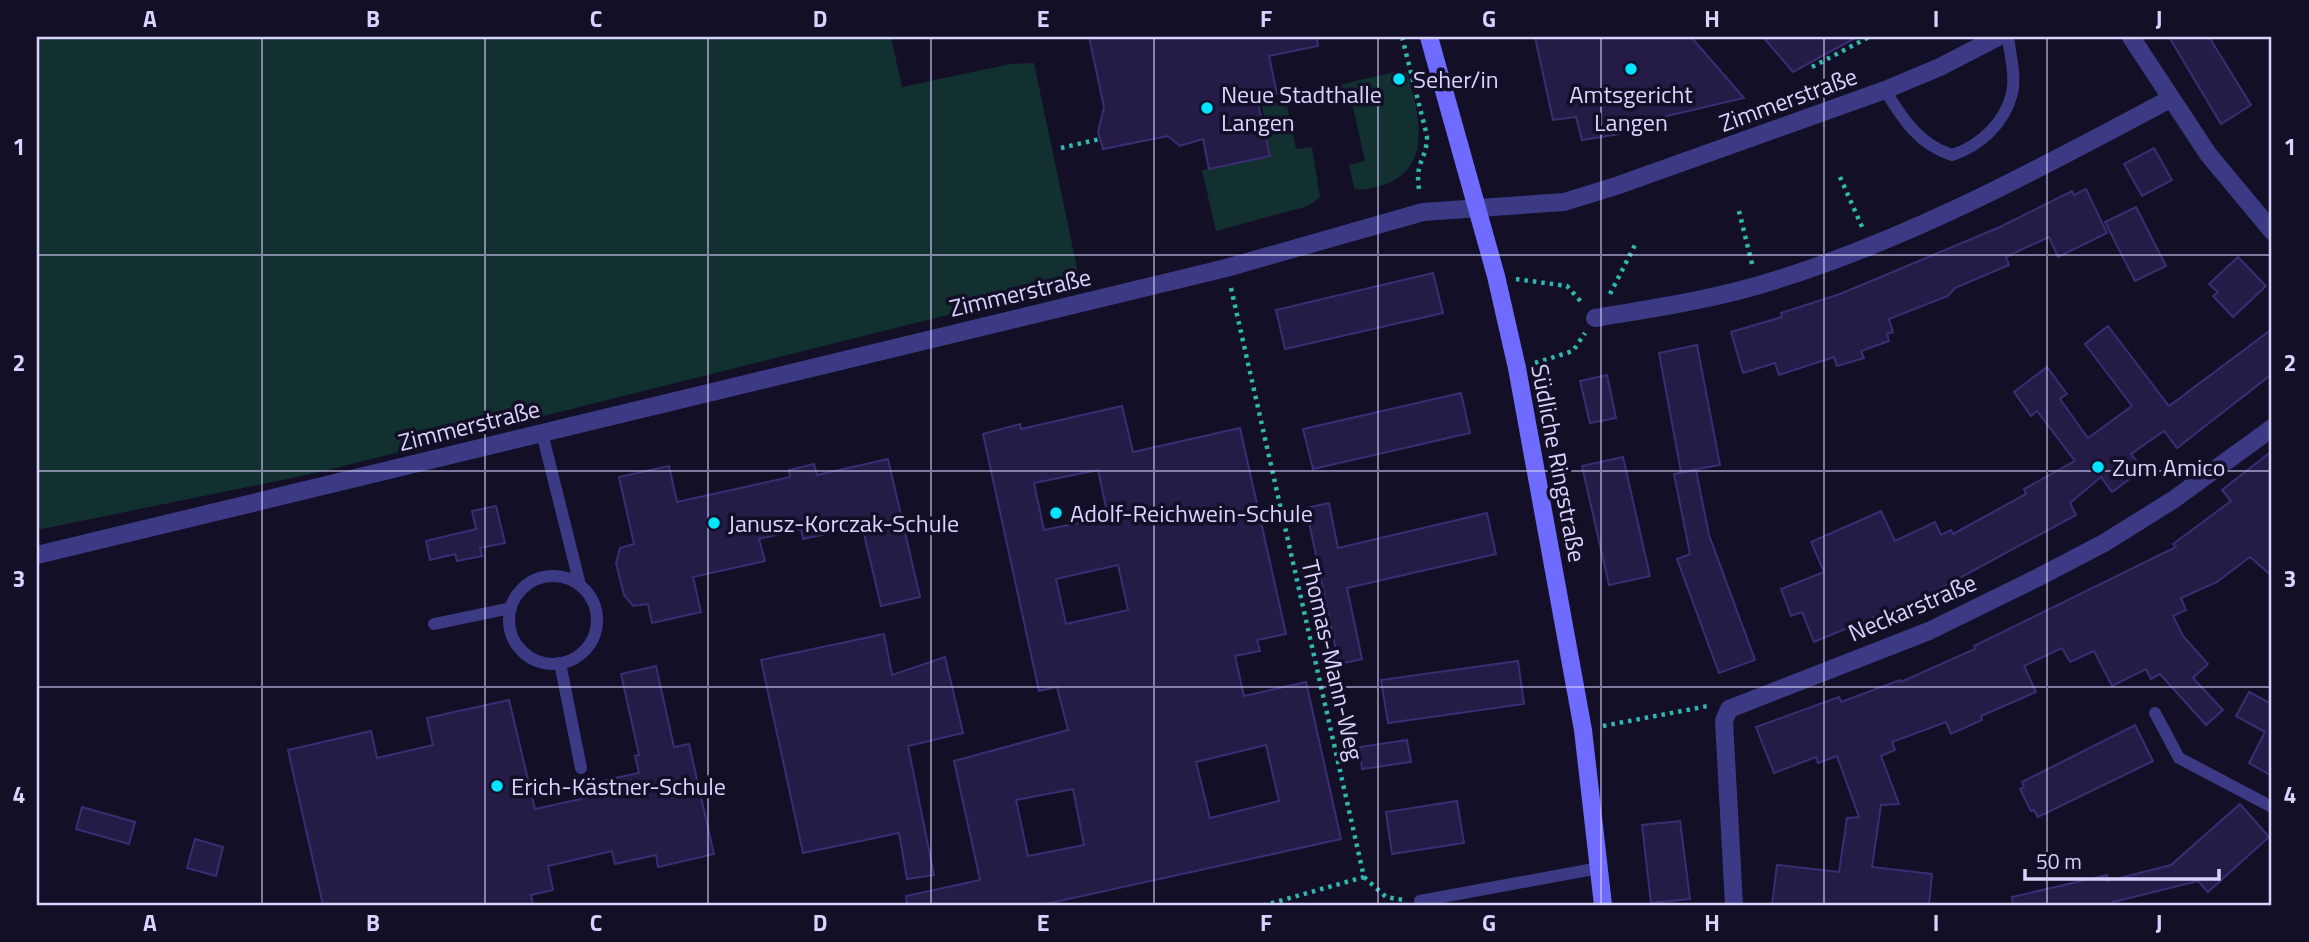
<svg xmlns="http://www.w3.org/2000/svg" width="2309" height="942" viewBox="0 0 2309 942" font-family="'Titillium Web',sans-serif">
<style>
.green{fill:#12302f}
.building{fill:#241b47;stroke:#3b2d73;stroke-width:2;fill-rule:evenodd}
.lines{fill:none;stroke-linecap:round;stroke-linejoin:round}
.path{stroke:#2fb8b0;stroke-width:4.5;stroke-dasharray:3.5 5;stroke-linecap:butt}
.lane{stroke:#3d3a85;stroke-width:12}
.street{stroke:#3d3a85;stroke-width:18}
.secondary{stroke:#6f6bff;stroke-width:18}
.grid{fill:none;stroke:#d9d4ff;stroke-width:2;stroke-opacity:0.55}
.poi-dot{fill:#00e5ff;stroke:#130f26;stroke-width:2.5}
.labels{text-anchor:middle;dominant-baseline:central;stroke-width:7;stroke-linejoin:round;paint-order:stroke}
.poi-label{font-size:24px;fill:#d9d4ff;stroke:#130f26;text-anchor:start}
.street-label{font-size:24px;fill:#d9d4ff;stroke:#130f26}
.neatline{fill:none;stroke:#d9d4ff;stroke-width:2.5}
.grid-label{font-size:23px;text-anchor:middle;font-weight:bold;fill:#d9d4ff}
</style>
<rect width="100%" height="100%" fill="#130f26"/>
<g class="green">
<polygon points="37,37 891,37 902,87 1010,64 1034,63 1080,282 316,473 37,530"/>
<path d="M1399,71L1407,73C1424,127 1433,183 1359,190L1354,188L1349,165L1365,161L1352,103L1337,106V94L1343,84Z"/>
<polygon points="1286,101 1296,149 1312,147 1320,197 1308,206 1216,231 1202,170 1270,155 1262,106"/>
</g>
<g class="building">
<polygon points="1089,37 1317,37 1318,46 1269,56 1277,94 1257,99 1270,156 1209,169 1203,139 1180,146 1168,136 1103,149 1098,132 1104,107"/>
<polygon points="1535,37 1691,37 1744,98 1620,127 1620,134 1582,140 1576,117 1553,120"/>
<polygon points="1763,37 1857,37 1793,72"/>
<polygon points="2169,37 2209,37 2251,105 2221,124"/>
<polygon points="2154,148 2172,180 2142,196 2124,164"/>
<polygon points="2086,189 2107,233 2058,257 2049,237 2006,257 2009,265 1955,288 1948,296 1889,319 1893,332 1887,334 1889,341 1861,351 1864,358 1837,366 1834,357 1779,375 1775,363 1743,373 1731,332 1782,317 1781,313 1840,294 2000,227 2072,191 2074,195"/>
<polygon points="2136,207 2166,266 2135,281 2105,222"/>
<polygon points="2238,257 2266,286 2233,317 2213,296 2218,292 2209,284"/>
<polygon points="1433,273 1443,313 1285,349 1276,310"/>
<polygon points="2108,326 2169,406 2272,329 2272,374 2177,448 2164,431 2131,454 2143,469 2112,492 2101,477 2070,503 2076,515 1930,594 1814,642 1802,612 1791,616 1781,589 1824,572 1811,542 1881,511 1895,541 1935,522 1941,535 1951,530 1953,534 2026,494 2024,489 2075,461 2037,411 2031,416 2014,392 2047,367 2067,394 2060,399 2088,438 2132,406 2085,344"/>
<polygon points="1697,345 1720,465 1681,472 1659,353"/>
<polygon points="1607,375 1616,418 1590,423 1580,381"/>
<polygon points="1461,393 1470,433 1313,469 1303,429"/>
<path d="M1122,406L1133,452L1240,428L1286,634L1257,640L1260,651L1235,656L1244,696L1306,682L1341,839L1041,905H907L906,896L980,880L954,761L1068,730L1057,687L1039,691L983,434L1020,424L1021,429ZM1098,470L1108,517L1044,530L1034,483ZM1118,565L1128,610L1066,624L1056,579ZM1266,745L1279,801L1210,818L1196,762ZM1073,789L1084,845L1028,856L1016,800Z"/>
<polygon points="2272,451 2272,576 2250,557 2217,582 2181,598 2186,610 2173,616 2183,636 2208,664 2193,678 2223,710 2206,725 2160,674 2151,679 2146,669 2112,686 2094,651 2070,662 2062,648 2024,666 2036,692 1981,716 1982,720 1951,734 1946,722 1892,742 1895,750 1881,756 1899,804 1881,805 1872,867 1932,874 1929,905 1772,905 1777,865 1839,872 1847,818 1859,817 1837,756 1818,763 1816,757 1774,773 1756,727 1839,697 1841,702 1900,680 1901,682 1975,649 1974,646 2176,547 2173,544 2231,501 2222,490"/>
<polygon points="1623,457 1650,576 1609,585 1582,466"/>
<polygon points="888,459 920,597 881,606 862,526 803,539 801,529 759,539 765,561 693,577 701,612 652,623 648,604 633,606 624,595 616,563 620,548 634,544 619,477 669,466 677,502 790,477 789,470 814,464 817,475"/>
<polygon points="1696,470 1709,535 1755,660 1719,673 1677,559 1690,554 1674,474"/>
<polygon points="1329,503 1338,548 1487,513 1496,554 1347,588 1362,659 1339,664 1306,508"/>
<polygon points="496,506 505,543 480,548 482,556 457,561 455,554 430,560 426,541 476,529 472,511"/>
<polygon points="884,634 892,675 945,657 963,733 908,746 934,875 907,879 899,833 803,853 761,660"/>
<polygon points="1518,661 1524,704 1388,723 1381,680"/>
<polygon points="656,666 674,747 689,744 714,854 658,867 656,855 615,864 612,851 548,866 553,890 531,895 533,905 323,905 288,750 371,731 377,758 433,745 427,718 509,700 535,809 599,795 596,782 639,773 635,756 639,755 621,674"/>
<polygon points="2249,692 2272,704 2272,776 2249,763 2265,732 2236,716"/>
<polygon points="2135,725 2153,761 2038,817 2034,810 2031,811 2020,789 2024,787 2022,782"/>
<polygon points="1407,740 1411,762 1362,769 1360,747"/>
<polygon points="1457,801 1464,843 1392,854 1386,812"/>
<polygon points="2240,804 2269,837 2208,892 2198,881 2113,902 2114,905 2013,905 2012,897 2107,875 2108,881 2171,865"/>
<polygon points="82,807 135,822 129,844 76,829"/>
<polygon points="1680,821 1690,899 1651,903 1642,825"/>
<polygon points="195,839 223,847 216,876 187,868"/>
</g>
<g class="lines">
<g class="path">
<path d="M1402,37L1427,136C1427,161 1413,162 1420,194"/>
<polyline points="1812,67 1869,37"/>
<polyline points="1061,148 1100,139"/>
<polyline points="1840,177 1863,229"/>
<polyline points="1739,211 1753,268"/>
<polyline points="1516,279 1567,286 1583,304"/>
<polyline points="1231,288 1364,877 1265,905"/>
<polyline points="1610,294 1635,245"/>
<polyline points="1535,363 1573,351 1585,333"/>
<polyline points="1603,726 1708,706"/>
<polyline points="1364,877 1386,897 1404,900"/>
</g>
<g class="lane">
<path d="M1885,90C1902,118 1919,145 1952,155C1980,146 2005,123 2012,93C2016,76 2010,54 2008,37"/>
<polyline points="542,433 580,585"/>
<circle cx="553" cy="620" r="44"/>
<polyline points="434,624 511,608"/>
<polyline points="560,663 581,768"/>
<polyline points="2155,713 2179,758 2272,807"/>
<polyline points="1420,901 1599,868"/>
</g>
<g class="street">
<polyline points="2131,37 2208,154 2272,231"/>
<path d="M1595,318C1649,309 1703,301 1756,286C1901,244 2037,170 2170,99"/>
<polyline points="37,555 1226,268 1423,212 1564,202 1616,186 1885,90 1940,67 1998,37"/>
<polyline points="1734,905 1724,721 1729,709 1929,631 2037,578 2104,543 2173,500 2272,428"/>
</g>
<polyline class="secondary" points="1429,37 1496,276 1517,368 1583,730 1603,905"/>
</g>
<path class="grid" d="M262,37V905M485,37V905M708,37V905M931,37V905M1154,37V905M1378,37V905M1601,37V905M1824,37V905M2047,37V905M37,255H2272M37,471H2272M37,687H2272"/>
<g class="poi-dot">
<circle cx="1631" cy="69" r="7"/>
<circle cx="1399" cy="79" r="7"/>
<circle cx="1207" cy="108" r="7"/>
<circle cx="2098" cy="467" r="7"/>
<circle cx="1056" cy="513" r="7"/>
<circle cx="714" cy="523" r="7"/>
<circle cx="497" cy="786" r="7"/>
</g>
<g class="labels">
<g class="poi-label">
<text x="1413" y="79">Seher/in</text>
<text x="1221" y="94">Neue Stadthalle<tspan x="1221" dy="28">Langen</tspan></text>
<text x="1631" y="94" text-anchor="middle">Amtsgericht<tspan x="1631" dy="28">Langen</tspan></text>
<text x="2112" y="467">Zum Amico</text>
<text x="1070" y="513">Adolf-Reichwein-Schule</text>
<text x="728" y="523">Janusz-Korczak-Schule</text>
<text x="511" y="786">Erich-Kästner-Schule</text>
</g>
<g class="street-label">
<text transform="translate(1788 99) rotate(-20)">Zimmerstraße</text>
<text transform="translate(1020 292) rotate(-13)">Zimmerstraße</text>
<text transform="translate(469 425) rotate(-14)">Zimmerstraße</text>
<text transform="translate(1559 463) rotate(79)">Südliche Ringstraße</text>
<text transform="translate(1912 607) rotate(-23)">Neckarstraße</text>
<text transform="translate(1333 660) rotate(77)">Thomas-Mann-Weg</text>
</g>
</g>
<rect width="2309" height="942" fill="none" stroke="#130f26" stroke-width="77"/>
<path d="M2025 869v10h194v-10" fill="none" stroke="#d9d4ff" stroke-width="3.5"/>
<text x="2036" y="869" font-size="21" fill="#d9d4ff" stroke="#130f26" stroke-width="5" paint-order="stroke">50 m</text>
<rect x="38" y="38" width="2232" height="866" class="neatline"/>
<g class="grid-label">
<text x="150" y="27">A</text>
<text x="373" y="27">B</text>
<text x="596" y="27">C</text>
<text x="820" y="27">D</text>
<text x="1043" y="27">E</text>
<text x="1266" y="27">F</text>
<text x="1489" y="27">G</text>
<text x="1712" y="27">H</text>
<text x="1936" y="27">I</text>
<text x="2159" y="27">J</text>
<text x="19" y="155">1</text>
<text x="2290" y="155">1</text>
<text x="19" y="371">2</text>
<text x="2290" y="371">2</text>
<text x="19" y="587">3</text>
<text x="2290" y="587">3</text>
<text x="19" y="803">4</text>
<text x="2290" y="803">4</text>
<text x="150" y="931">A</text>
<text x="373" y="931">B</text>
<text x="596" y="931">C</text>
<text x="820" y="931">D</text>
<text x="1043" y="931">E</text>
<text x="1266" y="931">F</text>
<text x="1489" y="931">G</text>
<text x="1712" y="931">H</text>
<text x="1936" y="931">I</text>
<text x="2159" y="931">J</text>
</g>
</svg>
